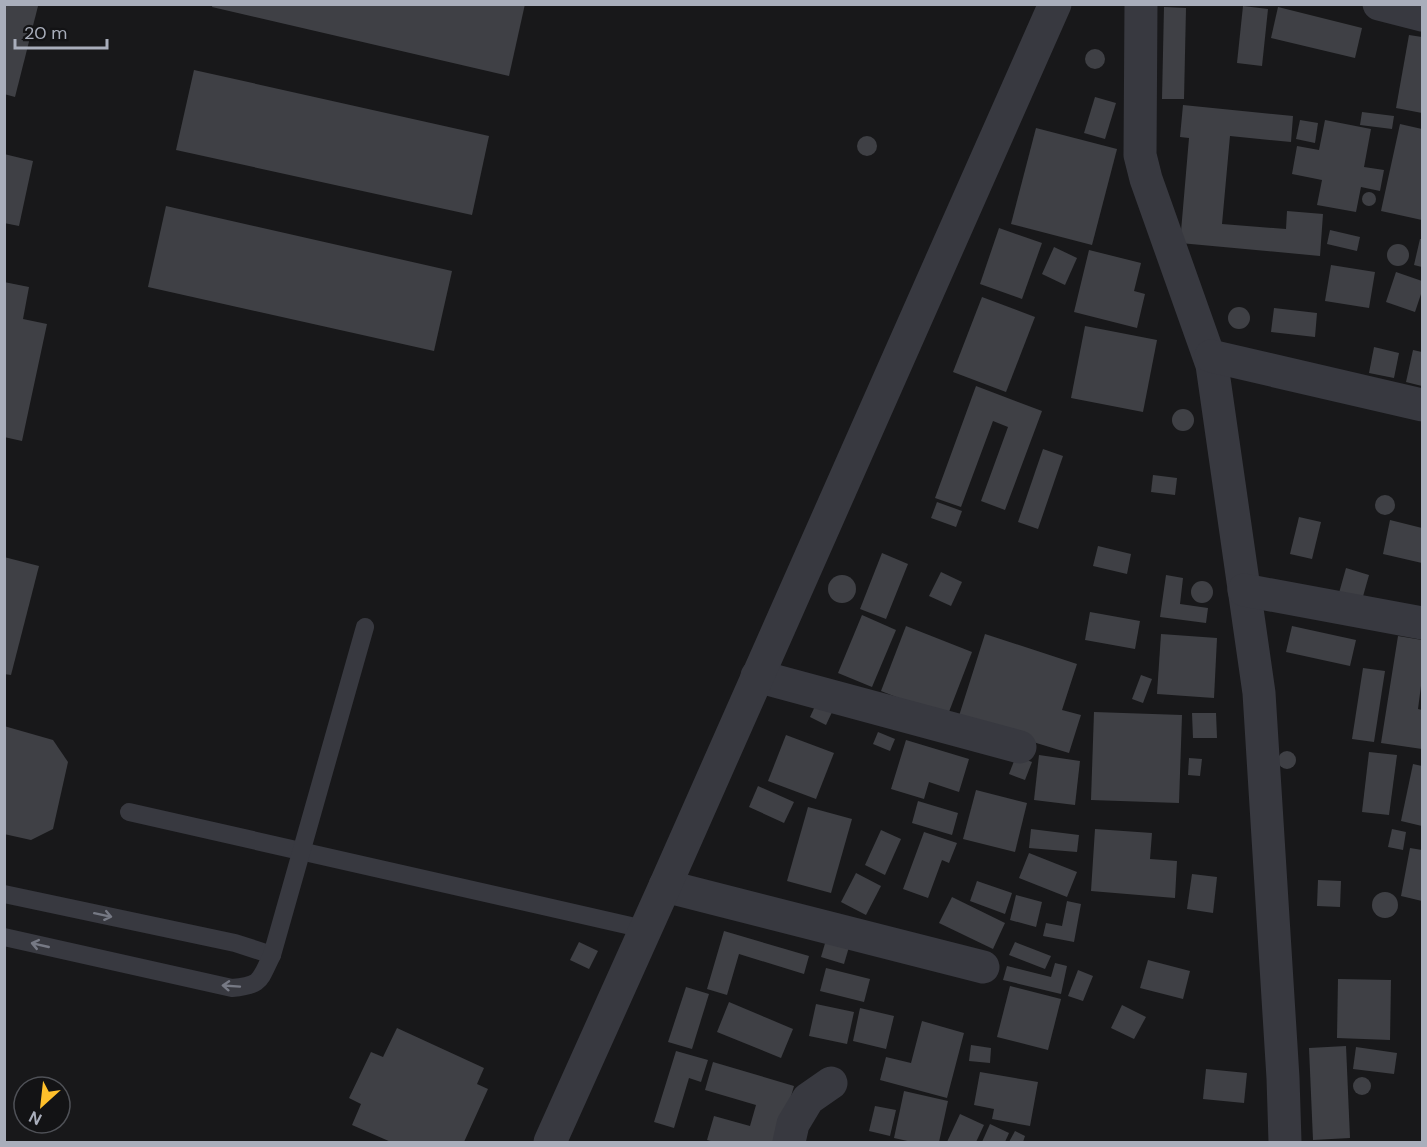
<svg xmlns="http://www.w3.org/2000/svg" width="1427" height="1147" viewBox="0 0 1427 1147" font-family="'DM Sans',sans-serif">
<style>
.building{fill:#3f4045}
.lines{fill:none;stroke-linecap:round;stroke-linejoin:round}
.service{stroke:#383940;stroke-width:18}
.minor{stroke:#383940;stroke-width:33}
.oneway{stroke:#767984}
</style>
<rect width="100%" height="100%" fill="#18181a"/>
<g class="building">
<polygon points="4,4 38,6 15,97 4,94"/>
<polygon points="213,4 525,4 509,76 212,7"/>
<polygon points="1243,6 1268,9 1262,66 1237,63"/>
<polygon points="1164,7 1186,8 1184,99 1162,99"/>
<polygon points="1278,7 1362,28 1355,58 1271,38"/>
<polygon points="1409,35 1422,37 1422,113 1396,108"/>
<circle cx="1095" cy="59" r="10"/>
<polygon points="194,70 489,136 472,215 176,150"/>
<polygon points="1095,97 1116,103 1105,139 1084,133"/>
<polygon points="1183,105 1293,116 1291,142 1230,136 1222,224 1286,229 1287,211 1323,214 1320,256 1180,243 1189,138 1180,137"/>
<polygon points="1362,112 1394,116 1392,129 1360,125"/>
<polygon points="1300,120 1318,123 1315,143 1296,139"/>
<polygon points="1325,120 1371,129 1364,167 1384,170 1380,191 1361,187 1356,212 1317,205 1322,180 1292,174 1297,146 1319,150"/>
<polygon points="1400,124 1422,129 1422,220 1381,211"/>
<polygon points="1036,128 1117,149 1092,245 1011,224"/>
<circle cx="867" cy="146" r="10"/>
<polygon points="4,154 33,161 19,226 4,223"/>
<circle cx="1369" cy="199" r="7"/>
<polygon points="166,206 452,271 434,351 148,287"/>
<polygon points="999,228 1042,243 1022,299 980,284"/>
<polygon points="1330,230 1360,237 1357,251 1327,244"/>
<polygon points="1420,239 1422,239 1422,267 1414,265"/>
<circle cx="1398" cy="255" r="11"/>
<polygon points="1054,247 1077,258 1065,285 1042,274"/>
<polygon points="1089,250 1141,263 1134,291 1145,294 1137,328 1074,312"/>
<polygon points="1331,265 1375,272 1369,308 1325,301"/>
<polygon points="1396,272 1422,281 1422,291 1415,312 1386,302"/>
<polygon points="4,282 29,287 23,319 47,324 22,441 4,437"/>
<polygon points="982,297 1035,317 1006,392 953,372"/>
<circle cx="1239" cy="318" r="11"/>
<polygon points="1274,308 1317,313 1315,337 1271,332"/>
<polygon points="1085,326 1157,340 1143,412 1071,398"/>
<polygon points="1374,347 1399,353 1394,378 1369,373"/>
<polygon points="1413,350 1422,352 1422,386 1406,382"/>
<polygon points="976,386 1042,411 1005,510 981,501 1008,427 993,421 961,507 935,498"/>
<circle cx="1183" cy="420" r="11"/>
<polygon points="1043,449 1063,456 1038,529 1018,522"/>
<polygon points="1153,475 1177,478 1175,495 1151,492"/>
<circle cx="1385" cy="505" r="10"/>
<polygon points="937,502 962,511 956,527 931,518"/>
<polygon points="1299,517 1321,522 1312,559 1290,554"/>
<polygon points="1390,520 1422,528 1422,563 1383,554"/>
<polygon points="1098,546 1131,554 1127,574 1093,566"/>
<polygon points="882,553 908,564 886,619 860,609"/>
<polygon points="4,557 39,566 11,675 4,674"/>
<polygon points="1346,568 1369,575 1362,600 1339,593"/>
<polygon points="941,572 962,582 951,606 929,596"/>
<polygon points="1166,575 1183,578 1180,604 1208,608 1206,623 1160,617"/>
<circle cx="842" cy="589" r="14"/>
<circle cx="1202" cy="592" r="11"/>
<polygon points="1090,612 1140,621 1135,649 1085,640"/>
<polygon points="862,615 896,630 872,687 838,673"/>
<polygon points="906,626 972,652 947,717 881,691"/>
<polygon points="1292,626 1356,640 1350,666 1286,652"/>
<polygon points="985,634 1077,664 1062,710 1081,715 1069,753 958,719"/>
<polygon points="1161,634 1217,638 1214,698 1157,694"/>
<polygon points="1398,636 1422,640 1422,678 1418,709 1422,710 1422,749 1381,743"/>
<polygon points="1363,668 1385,671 1374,742 1352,739"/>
<polygon points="1141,675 1152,679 1143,703 1132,699"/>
<polygon points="817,702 833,710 826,725 810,717"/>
<polygon points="1094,712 1182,715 1179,803 1091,800"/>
<polygon points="1192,713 1216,713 1217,738 1193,738"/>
<polygon points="4,726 53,740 68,762 53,829 31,840 4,834"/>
<polygon points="878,732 895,739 890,751 873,744"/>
<polygon points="786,735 834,753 816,799 768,781"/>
<polygon points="906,740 969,759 959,792 929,782 924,799 891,789"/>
<circle cx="1287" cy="760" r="9"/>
<polygon points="1369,752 1397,755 1389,815 1362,812"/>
<polygon points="1039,755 1080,761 1075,805 1034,800"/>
<polygon points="1016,756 1032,762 1025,780 1009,774"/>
<polygon points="1189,758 1202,759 1200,776 1188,775"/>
<polygon points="1413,764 1422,766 1422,826 1401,821"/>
<polygon points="758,786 794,802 784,823 749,807"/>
<polygon points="976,790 1027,803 1015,852 963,839"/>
<polygon points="918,801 958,813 952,835 912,823"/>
<polygon points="808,807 852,819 831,893 787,881"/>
<polygon points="1031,829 1079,835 1077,852 1029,848"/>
<polygon points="1095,829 1152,833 1150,859 1177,861 1175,898 1091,891"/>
<polygon points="1392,829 1406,832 1403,850 1388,847"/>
<polygon points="881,830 901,839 885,875 865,865"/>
<polygon points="924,832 957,843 949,863 942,860 928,898 903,889"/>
<polygon points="1410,848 1422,850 1422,901 1401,896"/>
<polygon points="1029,853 1077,872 1067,897 1019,878"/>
<polygon points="856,873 881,886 866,915 841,902"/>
<polygon points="1192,874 1217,877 1213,913 1187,909"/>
<polygon points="1318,880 1341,881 1340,907 1317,906"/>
<polygon points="977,881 1012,893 1005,914 970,901"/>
<circle cx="1385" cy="905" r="13"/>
<polygon points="1016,895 1042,902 1036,927 1010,920"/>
<polygon points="952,897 1005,923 993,949 939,923"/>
<polygon points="1067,901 1081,904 1074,942 1043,936 1046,923 1062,926"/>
<polygon points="724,931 809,956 804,974 739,954 727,995 707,989"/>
<polygon points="826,940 849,947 844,964 821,957"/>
<polygon points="579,942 598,951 589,969 570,960"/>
<polygon points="1015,942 1051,956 1045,969 1009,955"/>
<polygon points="1148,960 1190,971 1183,999 1140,988"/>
<polygon points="1055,963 1067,966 1061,994 1003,980 1007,966 1051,977"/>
<polygon points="826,968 870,979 864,1002 820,991"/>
<polygon points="1078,970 1093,976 1083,1001 1068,996"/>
<polygon points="1338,979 1391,980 1390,1040 1337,1038"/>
<polygon points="1010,986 1061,999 1048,1050 997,1037"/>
<polygon points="686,987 709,994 692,1049 668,1042"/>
<polygon points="729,1002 793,1029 781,1058 717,1032"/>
<polygon points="816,1004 854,1012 847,1044 809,1036"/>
<polygon points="1122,1005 1146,1017 1134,1039 1111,1028"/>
<polygon points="860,1008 894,1016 886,1049 853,1041"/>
<polygon points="922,1021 964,1033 947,1098 880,1080 886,1057 911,1063"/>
<polygon points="397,1028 484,1068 477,1084 488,1089 464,1142 391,1142 352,1125 361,1104 349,1098 371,1052 383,1057"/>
<polygon points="971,1045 991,1048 990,1063 969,1061"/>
<polygon points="1346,1046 1350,1138 1313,1140 1309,1048"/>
<polygon points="1356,1047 1397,1053 1394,1074 1353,1069"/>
<polygon points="676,1051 708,1060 701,1082 689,1078 674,1128 654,1122"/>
<polygon points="713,1062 794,1086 778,1142 714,1142 707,1140 714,1116 750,1126 756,1105 705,1090"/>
<polygon points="1206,1069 1247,1073 1244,1103 1203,1099"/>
<polygon points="980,1072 1038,1082 1030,1126 992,1119 994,1109 974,1105"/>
<circle cx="1362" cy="1086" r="9"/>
<polygon points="904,1091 948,1101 939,1142 912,1142 894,1138"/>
<polygon points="875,1106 896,1110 890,1136 869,1131"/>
<polygon points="960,1114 984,1125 976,1142 947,1142"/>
<polygon points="990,1124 1009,1133 1005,1142 982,1142"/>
<polygon points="1015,1131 1025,1136 1023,1142 1009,1142"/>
</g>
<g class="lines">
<g class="service">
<polyline points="129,812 644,929"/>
<polyline points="4,894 235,943 272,955"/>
<path d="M4,937L232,988C262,985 259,981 272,955L365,627"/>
</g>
<g class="minor">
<polyline points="1141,4 1140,155 1146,179 1212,365 1259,693 1283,1078 1285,1142"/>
<polyline points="1379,4 1422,15"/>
<polyline points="1211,356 1422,405"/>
<polyline points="1244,590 1422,623"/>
<polyline points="757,676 1020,747"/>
<polyline points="665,886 983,967"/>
<polyline points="550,1142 665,886 1055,4"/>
<polyline points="789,1142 793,1124 808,1099 831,1083"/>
</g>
</g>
<defs><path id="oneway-shaft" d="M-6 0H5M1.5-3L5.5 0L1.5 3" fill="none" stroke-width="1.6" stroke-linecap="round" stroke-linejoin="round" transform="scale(1.5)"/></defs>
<g class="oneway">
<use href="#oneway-shaft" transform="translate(103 915) rotate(12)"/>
<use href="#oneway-shaft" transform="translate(40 945) rotate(-167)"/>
<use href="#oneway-shaft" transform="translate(231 986) rotate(-176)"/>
</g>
<rect width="1427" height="1147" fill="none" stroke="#a9aebb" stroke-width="12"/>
<g transform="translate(42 1105) rotate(207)"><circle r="28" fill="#131315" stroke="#4f5157" stroke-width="1.5"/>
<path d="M0-4.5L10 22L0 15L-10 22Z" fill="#ffc02b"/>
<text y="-9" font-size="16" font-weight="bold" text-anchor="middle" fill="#a9aebb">N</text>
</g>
<path d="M15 39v9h92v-9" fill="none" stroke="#a9aebb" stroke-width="3"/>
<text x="24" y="39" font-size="18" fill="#a9aebb" stroke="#131315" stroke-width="4.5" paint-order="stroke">20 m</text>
</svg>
